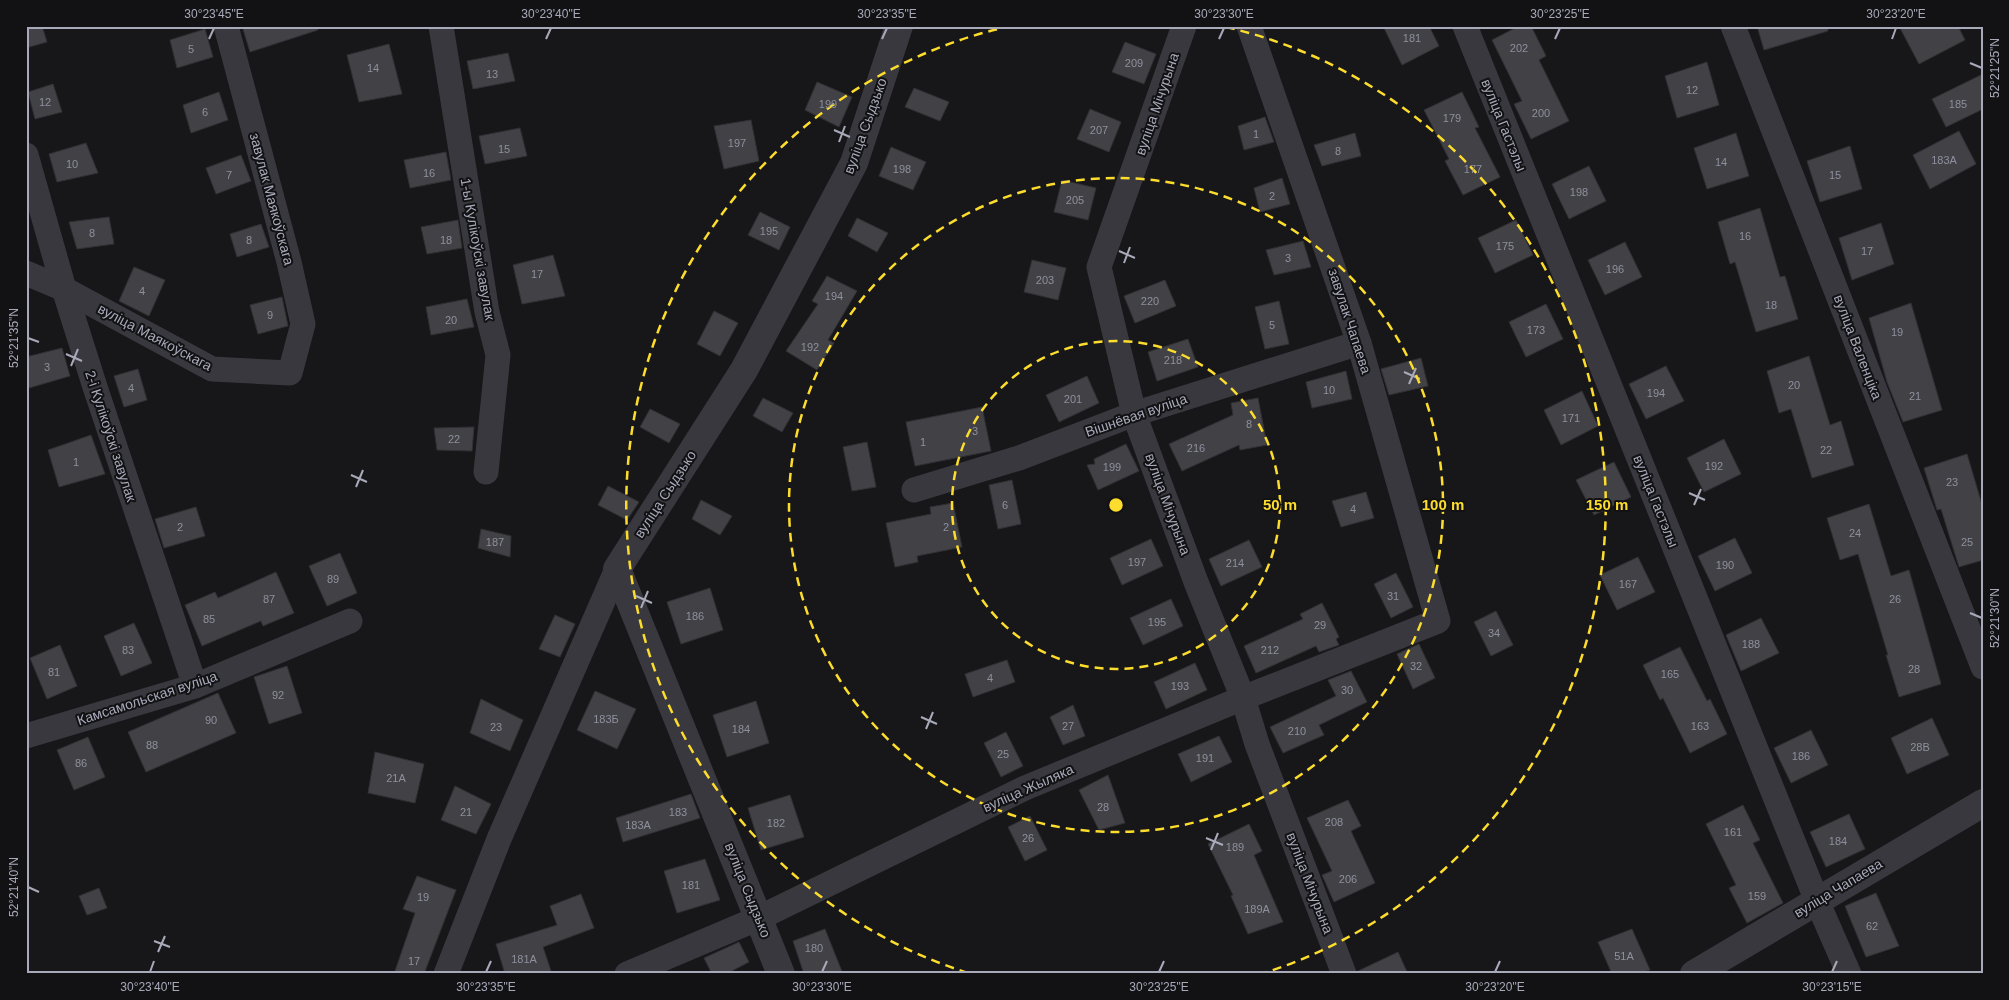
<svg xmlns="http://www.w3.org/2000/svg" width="2009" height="1000" viewBox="0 0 2009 1000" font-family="Arial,sans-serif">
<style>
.building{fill:#414146;stroke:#313135}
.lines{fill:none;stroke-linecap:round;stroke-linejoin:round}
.minor{stroke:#38383e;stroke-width:25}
.tertiary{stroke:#38383e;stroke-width:28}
.ticks{fill:none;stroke:#a8aaba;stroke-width:2}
.ring{fill:none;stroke:#fcdc2c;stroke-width:2.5;stroke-dasharray:9 6}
.labels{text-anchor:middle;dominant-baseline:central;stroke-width:4;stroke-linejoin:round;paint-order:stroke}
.number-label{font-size:11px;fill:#8e909d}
.street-label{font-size:14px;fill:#a8aaba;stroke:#121214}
.centre{fill:#fcdc2c;stroke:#121214;stroke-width:2.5}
.ring-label{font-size:15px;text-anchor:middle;font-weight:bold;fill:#fcdc2c;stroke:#121214;stroke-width:4;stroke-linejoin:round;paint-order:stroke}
.neatline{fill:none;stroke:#a8aaba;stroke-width:2}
.ticks-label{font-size:12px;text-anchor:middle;fill:#a8aaba}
</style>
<rect width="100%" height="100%" fill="#171719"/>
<g class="building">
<polygon points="26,26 42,26 47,42 26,48"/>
<polygon points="242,26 317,26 318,30 250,52"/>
<polygon points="1383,26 1429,26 1439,46 1402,65"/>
<polygon points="1519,26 1531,26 1546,56 1539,60 1569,121 1531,139 1514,104 1522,101 1492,40"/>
<polygon points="1757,26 1828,26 1828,31 1764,50"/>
<polygon points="1899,26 1958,26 1965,40 1919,64"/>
<polygon points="205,29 213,57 177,68 170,40"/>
<polygon points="1125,42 1156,54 1144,84 1112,72"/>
<polygon points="389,44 402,94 359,102 347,55"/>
<polygon points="508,53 515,81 473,89 467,61"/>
<polygon points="1707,62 1719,105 1677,118 1665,76"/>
<polygon points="1983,74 1983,109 1946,127 1932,99"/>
<polygon points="817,82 852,97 839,127 805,110"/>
<polygon points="53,84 62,112 35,119 28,92"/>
<polygon points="914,88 949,102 940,121 905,107"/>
<polygon points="219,92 228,120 191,133 183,105"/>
<polygon points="1462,92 1479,127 1475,128 1500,177 1463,195 1445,161 1449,159 1424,110"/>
<polygon points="1090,109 1121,122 1109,152 1077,139"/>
<polygon points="1265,117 1274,142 1244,150 1238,126"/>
<polygon points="751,120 759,161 724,169 714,126"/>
<polygon points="520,128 527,156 485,164 479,136"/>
<polygon points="1959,131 1976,164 1930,189 1913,155"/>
<polygon points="1355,133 1361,156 1322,166 1314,145"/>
<polygon points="1736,133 1749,176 1707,189 1694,148"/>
<polygon points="86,143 98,173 57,182 49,154"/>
<polygon points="1850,146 1862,189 1820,202 1807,161"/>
<polygon points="891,147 926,162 913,190 879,176"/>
<polygon points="446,152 451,180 410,188 404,160"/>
<polygon points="241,155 251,181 216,194 206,168"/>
<polygon points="1589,166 1606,201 1569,219 1552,184"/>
<polygon points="1282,178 1290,204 1260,212 1254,188"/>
<polygon points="1062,180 1096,188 1088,220 1054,212"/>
<polygon points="1760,208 1780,277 1785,276 1798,319 1756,332 1735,262 1730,264 1718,222"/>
<polygon points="760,212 790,227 779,250 748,235"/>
<polygon points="109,217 114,244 77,249 69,222"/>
<polygon points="857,218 888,233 877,252 848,236"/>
<polygon points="458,220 462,248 427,254 421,227"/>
<polygon points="1516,220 1533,255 1495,273 1478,238"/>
<polygon points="1881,223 1894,264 1852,280 1839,238"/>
<polygon points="261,224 269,247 237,257 230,234"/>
<polygon points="1303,241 1311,267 1274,275 1266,250"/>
<polygon points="1625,242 1642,277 1605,295 1588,260"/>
<polygon points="553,255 565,296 522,304 513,265"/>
<polygon points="1032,260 1066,268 1058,300 1024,292"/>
<polygon points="134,267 165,280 149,316 119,301"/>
<polygon points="827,276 857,291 828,340 834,343 817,370 786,351 818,304 812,301"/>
<polygon points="1165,280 1176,306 1135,323 1124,296"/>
<polygon points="282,297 288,326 258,334 250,305"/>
<polygon points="467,299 474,327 431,335 426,307"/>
<polygon points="1279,301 1289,344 1265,349 1255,307"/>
<polygon points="1911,303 1942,410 1903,422 1887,382 1869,318"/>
<polygon points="1546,304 1563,339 1526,357 1509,322"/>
<polygon points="714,311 738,323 720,356 697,344"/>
<polygon points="1188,339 1198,367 1157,381 1148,352"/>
<polygon points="62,348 70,376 29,388 26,379 26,357"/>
<polygon points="1809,356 1830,425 1841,421 1854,465 1812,478 1791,409 1779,413 1767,371"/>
<polygon points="1421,358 1428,386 1389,395 1381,369"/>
<polygon points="1666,366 1684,401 1646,419 1629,384"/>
<polygon points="138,369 147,400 124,407 114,376"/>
<polygon points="1346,371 1352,399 1312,408 1306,382"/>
<polygon points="1087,376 1099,403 1059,422 1046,395"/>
<polygon points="1582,391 1598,426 1561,445 1544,410"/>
<polygon points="763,398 793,413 782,432 753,416"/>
<polygon points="1258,398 1267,445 1240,450 1239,445 1182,471 1169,444 1233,415 1231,403"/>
<polygon points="982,407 991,451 915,466 906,422"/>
<polygon points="650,409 680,424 669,443 640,427"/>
<polygon points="474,427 472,451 437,450 434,428"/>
<polygon points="91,435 105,474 59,487 48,450"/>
<polygon points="1724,439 1741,474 1704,492 1687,458"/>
<polygon points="867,442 876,487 852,491 843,447"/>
<polygon points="1126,444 1139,471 1098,490 1087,465 1095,464 1094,459"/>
<polygon points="1967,454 1983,508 1983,560 1959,567 1941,509 1937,510 1924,468"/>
<polygon points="1614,462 1631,497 1594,515 1576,480"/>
<polygon points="1012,480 1021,524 998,529 989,485"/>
<polygon points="608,486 639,502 627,520 598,505"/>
<polygon points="1366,492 1374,518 1341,527 1332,501"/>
<polygon points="701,500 732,516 720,535 692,519"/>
<polygon points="953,503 962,547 917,556 918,562 895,567 886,523 931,514 930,507"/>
<polygon points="1869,504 1891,576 1909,570 1941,684 1899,697 1886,655 1888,655 1858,554 1840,560 1827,518"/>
<polygon points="196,507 205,536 164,548 155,519"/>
<polygon points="481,529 511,536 510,557 478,548"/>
<polygon points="1735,538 1752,573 1715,591 1698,556"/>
<polygon points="1151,539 1163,566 1122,585 1110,558"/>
<polygon points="1249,540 1262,567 1221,586 1209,559"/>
<polygon points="340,553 357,593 327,606 309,566"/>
<polygon points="1638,557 1655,592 1617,610 1600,575"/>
<polygon points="276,572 294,613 263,626 261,621 202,646 185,605 215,592 218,598"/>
<polygon points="1396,573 1413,607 1391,618 1374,584"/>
<polygon points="710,588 723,630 681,644 667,602"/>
<polygon points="1171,599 1183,626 1143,645 1130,618"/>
<polygon points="1322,603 1339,637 1336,639 1339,645 1319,652 1316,646 1256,673 1244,646 1303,619 1300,614"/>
<polygon points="1496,611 1513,645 1491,656 1474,622"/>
<polygon points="555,615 575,624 560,657 539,649"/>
<polygon points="1761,618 1779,653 1741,671 1726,635"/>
<polygon points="134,623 152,663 121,676 104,636"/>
<polygon points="1419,644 1435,678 1413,689 1397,654"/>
<polygon points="60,645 77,686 47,699 30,658"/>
<polygon points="1680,647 1707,701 1710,699 1727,734 1690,753 1663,698 1660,700 1643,665"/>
<polygon points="1007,660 1015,682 973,697 965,674"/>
<polygon points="1195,663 1207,690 1166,709 1154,682"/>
<polygon points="287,666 302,713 269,724 254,677"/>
<polygon points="1351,671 1367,702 1319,725 1324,735 1283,753 1270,727 1336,696 1328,680"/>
<polygon points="595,691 636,709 617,749 577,730"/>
<polygon points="218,693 236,733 146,772 128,732"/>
<polygon points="481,699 523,720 510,751 470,733"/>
<polygon points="756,701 769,743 727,757 713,715"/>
<polygon points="1073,705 1085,736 1063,745 1050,717"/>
<polygon points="1932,718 1949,755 1907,774 1891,738"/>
<polygon points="1811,730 1828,765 1791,783 1774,748"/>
<polygon points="1006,732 1023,766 1001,777 984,743"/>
<polygon points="1219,736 1232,762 1191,782 1178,754"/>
<polygon points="88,737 105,777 74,790 57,750"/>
<polygon points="375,752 424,764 415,803 368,793"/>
<polygon points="1108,775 1125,823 1099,830 1079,790"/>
<polygon points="455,786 491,804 476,834 441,820"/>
<polygon points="691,794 700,818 623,842 616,818"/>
<polygon points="790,795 804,837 761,850 748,808"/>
<polygon points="1348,800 1361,826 1351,831 1375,883 1334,902 1322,875 1332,871 1307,818"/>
<polygon points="1743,805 1760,840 1753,843 1783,903 1747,923 1729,888 1736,885 1706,824"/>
<polygon points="1849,814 1865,849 1826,867 1810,832"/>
<polygon points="1030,816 1047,850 1025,861 1008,827"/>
<polygon points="1249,824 1262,851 1254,855 1283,922 1248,934 1231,896 1233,895 1208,844"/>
<polygon points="705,859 720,900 677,913 664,871"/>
<polygon points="417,876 456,890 424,974 394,974 415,913 403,909"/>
<polygon points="99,888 107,908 87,915 79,896"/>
<polygon points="1876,893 1899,946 1866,957 1845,906"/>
<polygon points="581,894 594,928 543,947 552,974 505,974 496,944 557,925 550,906"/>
<polygon points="825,929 843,974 804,974 793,941"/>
<polygon points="1632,929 1650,970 1638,974 1612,974 1598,942"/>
<polygon points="739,942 749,962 726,974 712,974 704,958"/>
<polygon points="1398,952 1408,974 1358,974 1358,971"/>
</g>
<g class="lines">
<g class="minor">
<polyline points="441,26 487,312 498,355 486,472"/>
<polyline points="1184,26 1099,267 1134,414 1196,582 1243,698 1257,744 1344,974"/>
<polyline points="1465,26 1817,901 1849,974"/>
<polyline points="1733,26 1983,667"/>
<polyline points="26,155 64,289 95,387 195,686"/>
<polyline points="26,273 64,289 212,369 290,373 303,324 289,262 226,26"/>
<polyline points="914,490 1019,458 1134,414 1359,343"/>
<polyline points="26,736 195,686 350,621"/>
<polyline points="446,974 499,839 617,569"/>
<polyline points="627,974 759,918 1025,788 1243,698 1438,621 1359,343 1249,26"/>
</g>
<g class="tertiary">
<polyline points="781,974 617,569 744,370 854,163 899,26"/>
<polyline points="1694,974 1983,803"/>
</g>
</g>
<path class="ticks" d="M209,39L214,28M546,39L551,28M882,39L887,28M1219,39L1224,28M1555,39L1560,28M1892,39L1896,28M1970,63L1982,68M834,130L850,137M839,142L845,126M1119,251L1135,258M1124,263L1130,247M28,338L39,342M66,354L82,361M71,366L78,349M1404,372L1420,379M1409,384L1416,368M351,475L367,482M356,487L363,470M1689,493L1705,500M1694,505L1701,489M636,596L652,603M641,608L648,591M1970,613L1982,618M921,717L937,724M926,729L933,712M1206,838L1223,845M1211,850L1218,833M28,887L39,892M154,941L170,947M158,952L165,936M150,972L154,961M486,972L491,961M822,972L827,961M1159,972L1164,961M1495,972L1500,961M1832,972L1837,961"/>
<g class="ring">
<circle cx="1116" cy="505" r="164"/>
<circle cx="1116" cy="505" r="327"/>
<path d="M968 973A491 491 0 0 1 1006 27M1226 27A491 491 0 0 1 1264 973"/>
</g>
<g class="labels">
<g class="number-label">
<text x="1412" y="38">181</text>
<text x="1519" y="48">202</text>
<text x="191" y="49">5</text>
<text x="1134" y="63">209</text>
<text x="373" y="68">14</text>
<text x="492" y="74">13</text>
<text x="1692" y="90">12</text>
<text x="45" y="102">12</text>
<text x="828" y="104">199</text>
<text x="1958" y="104">185</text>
<text x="205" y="112">6</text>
<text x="1541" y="113">200</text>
<text x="1452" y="118">179</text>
<text x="1099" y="130">207</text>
<text x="1256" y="134">1</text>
<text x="737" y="143">197</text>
<text x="504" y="149">15</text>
<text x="1338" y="151">8</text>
<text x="1944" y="160">183А</text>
<text x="1721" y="162">14</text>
<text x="72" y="164">10</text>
<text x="902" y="169">198</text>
<text x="1473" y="169">177</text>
<text x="429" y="173">16</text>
<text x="229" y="175">7</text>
<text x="1835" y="175">15</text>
<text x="1579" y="192">198</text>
<text x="1272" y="196">2</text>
<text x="1075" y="200">205</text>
<text x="769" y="231">195</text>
<text x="92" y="233">8</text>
<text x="1745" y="236">16</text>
<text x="249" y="240">8</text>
<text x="446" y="240">18</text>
<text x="1505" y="246">175</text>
<text x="1867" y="251">17</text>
<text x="1288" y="258">3</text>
<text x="1615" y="269">196</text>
<text x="537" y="274">17</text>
<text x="1045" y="280">203</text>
<text x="142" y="291">4</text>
<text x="834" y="296">194</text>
<text x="1150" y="301">220</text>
<text x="1771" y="305">18</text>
<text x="270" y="315">9</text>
<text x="451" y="320">20</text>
<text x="1272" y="325">5</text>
<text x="1536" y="330">173</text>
<text x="1897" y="332">19</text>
<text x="810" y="347">192</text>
<text x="1173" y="360">218</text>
<text x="47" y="367">3</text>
<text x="1794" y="385">20</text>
<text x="131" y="388">4</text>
<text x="1329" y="390">10</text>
<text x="1656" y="393">194</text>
<text x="1915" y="396">21</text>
<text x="1073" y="399">201</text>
<text x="1571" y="418">171</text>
<text x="1249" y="424">8</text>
<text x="975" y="431">3</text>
<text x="454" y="439">22</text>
<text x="923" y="442">1</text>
<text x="1196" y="448">216</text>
<text x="1826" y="450">22</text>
<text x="76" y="462">1</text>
<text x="1714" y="466">192</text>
<text x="1112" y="467">199</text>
<text x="1952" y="482">23</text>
<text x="1005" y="505">6</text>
<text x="1353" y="509">4</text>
<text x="180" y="527">2</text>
<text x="946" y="527">2</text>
<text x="1855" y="533">24</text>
<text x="495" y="542">187</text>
<text x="1967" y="542">25</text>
<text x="1137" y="562">197</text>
<text x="1235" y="563">214</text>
<text x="1725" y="565">190</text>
<text x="333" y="579">89</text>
<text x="1628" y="584">167</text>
<text x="1393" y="596">31</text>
<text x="269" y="599">87</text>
<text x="1895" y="599">26</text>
<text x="695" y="616">186</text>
<text x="209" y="619">85</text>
<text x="1157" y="622">195</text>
<text x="1320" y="625">29</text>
<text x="1494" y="633">34</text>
<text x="1751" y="644">188</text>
<text x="128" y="650">83</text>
<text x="1270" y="650">212</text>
<text x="1416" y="666">32</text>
<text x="1914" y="669">28</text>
<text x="54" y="672">81</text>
<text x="1670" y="674">165</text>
<text x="990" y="678">4</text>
<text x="1180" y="686">193</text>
<text x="1347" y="690">30</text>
<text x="278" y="695">92</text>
<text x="606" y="719">183Б</text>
<text x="211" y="720">90</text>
<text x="1068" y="726">27</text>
<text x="1700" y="726">163</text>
<text x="496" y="727">23</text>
<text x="741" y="729">184</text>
<text x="1297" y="731">210</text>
<text x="152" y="745">88</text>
<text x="1920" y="747">28В</text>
<text x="1003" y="754">25</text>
<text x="1801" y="756">186</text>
<text x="1205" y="758">191</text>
<text x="81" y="763">86</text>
<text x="396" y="778">21А</text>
<text x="1103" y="807">28</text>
<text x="466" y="812">21</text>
<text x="678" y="812">183</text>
<text x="1334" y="822">208</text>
<text x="776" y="823">182</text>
<text x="638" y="825">183А</text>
<text x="1733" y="832">161</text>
<text x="1028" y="838">26</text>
<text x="1838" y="841">184</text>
<text x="1235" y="847">189</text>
<text x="1348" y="879">206</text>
<text x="691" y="885">181</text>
<text x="1757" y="896">159</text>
<text x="423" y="897">19</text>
<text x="1257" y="909">189А</text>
<text x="1872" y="926">62</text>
<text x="814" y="948">180</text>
<text x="1624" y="956">51А</text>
<text x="524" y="959">181А</text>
<text x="414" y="961">17</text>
</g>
<g class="street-label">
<text transform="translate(1157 104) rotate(-71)">вуліца Мічурына</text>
<text transform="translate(1504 125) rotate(68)">вуліца Гастэлы</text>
<text transform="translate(865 126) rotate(-70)">вуліца Сыдзько</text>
<text transform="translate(272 199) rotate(75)">завулак Маякоўскага</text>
<text transform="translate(478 249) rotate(80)">1-ы Кулікоўскі завулак</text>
<text transform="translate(1350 321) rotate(72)">завулак Чапаева</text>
<text transform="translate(155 337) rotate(28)">вуліца Маякоўскага</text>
<text transform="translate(1858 347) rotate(69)">вуліца Валенціка</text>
<text transform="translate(1136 415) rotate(-19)">Вішнёвая вуліца</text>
<text transform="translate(111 436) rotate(72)">2-і Кулікоўскі завулак</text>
<text transform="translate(665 494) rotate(-57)">вуліца Сыдзько</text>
<text transform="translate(1656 501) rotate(68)">вуліца Гастэлы</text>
<text transform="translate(1168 504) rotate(70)">вуліца Мічурына</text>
<text transform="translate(147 698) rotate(-18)">Камсамольская вуліца</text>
<text transform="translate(1028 788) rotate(-24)">вуліца Жыляка</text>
<text transform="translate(1310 883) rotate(69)">вуліца Мічурына</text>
<text transform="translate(1838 888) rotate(-31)">вуліца Чапаева</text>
<text transform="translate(748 890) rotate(68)">вуліца Сыдзько</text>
</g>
</g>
<circle cx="1116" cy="505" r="8" class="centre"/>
<g class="ring-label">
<text x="1280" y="510">50 m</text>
<text x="1443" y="510">100 m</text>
<text x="1607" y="510">150 m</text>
</g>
<rect width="2009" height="1000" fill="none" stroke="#121214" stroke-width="55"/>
<rect x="28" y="28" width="1954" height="944" class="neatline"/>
<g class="ticks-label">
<text x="214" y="18">30°23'45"E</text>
<text x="551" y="18">30°23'40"E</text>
<text x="887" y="18">30°23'35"E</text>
<text x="1224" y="18">30°23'30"E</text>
<text x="1560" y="18">30°23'25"E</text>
<text x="1896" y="18">30°23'20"E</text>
<text transform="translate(1995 68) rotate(-90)" y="4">52°21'25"N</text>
<text transform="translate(14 338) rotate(-90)" y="4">52°21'35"N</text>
<text transform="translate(1995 618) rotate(-90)" y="4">52°21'30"N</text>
<text transform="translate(14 887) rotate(-90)" y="4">52°21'40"N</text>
<text x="150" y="991">30°23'40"E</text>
<text x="486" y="991">30°23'35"E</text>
<text x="822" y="991">30°23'30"E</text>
<text x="1159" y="991">30°23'25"E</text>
<text x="1495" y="991">30°23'20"E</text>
<text x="1832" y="991">30°23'15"E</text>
</g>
</svg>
